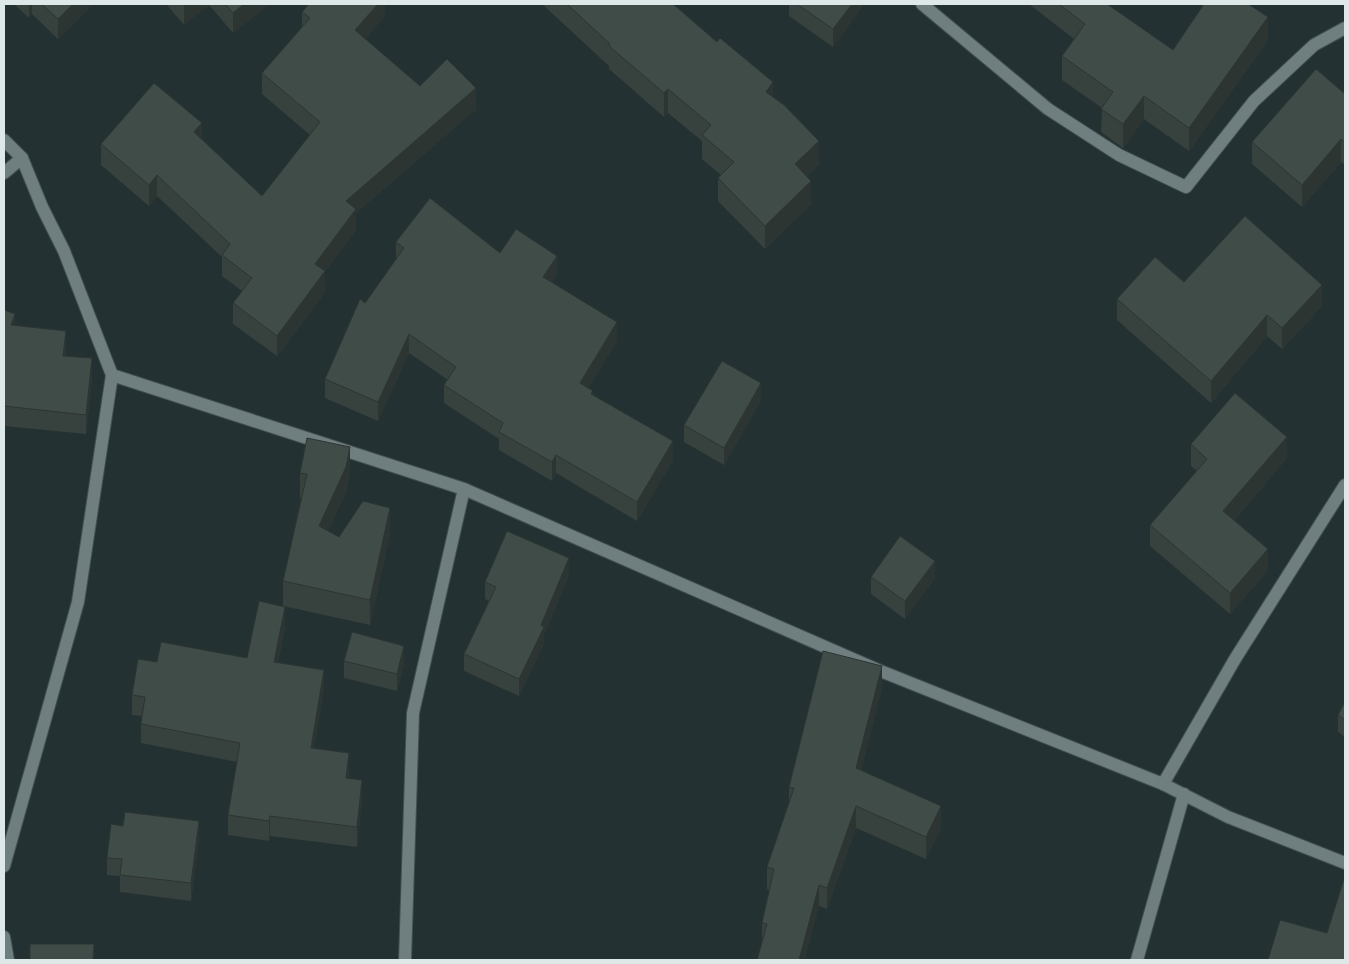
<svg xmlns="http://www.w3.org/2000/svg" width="1349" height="964" viewBox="0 0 1349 964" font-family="'Libre Baskerville',serif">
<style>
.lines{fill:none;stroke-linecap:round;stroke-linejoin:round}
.minor-casing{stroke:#434f50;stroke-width:14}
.minor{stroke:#6f7e7f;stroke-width:12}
.wall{fill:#37413d}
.shaded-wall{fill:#2d3532}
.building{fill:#404c47;stroke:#2d3532}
</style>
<rect width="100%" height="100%" fill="#243132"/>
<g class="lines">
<g class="minor-casing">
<g id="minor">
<polyline points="922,4 1048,109 1119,155 1186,187 1254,101 1314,45 1345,28"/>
<polyline points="4,140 22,158 42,207 64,251 112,375 78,602 4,866"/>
<polyline points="4,173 22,158"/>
<polyline points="112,375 464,489 878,670 1163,784 1228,817 1345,863"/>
<polyline points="1163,784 1235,659 1345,485"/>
<polyline points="4,937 8,960"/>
<polyline points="405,960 413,713 464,489"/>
<polyline points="1137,960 1184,794"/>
</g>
</g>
<use href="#minor" class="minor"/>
</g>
<g class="wall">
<polygon points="14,4 93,4 58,39 32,14 29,18"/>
<polygon points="166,4 269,4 233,33 209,5 184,25"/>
<polygon points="378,4 385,4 385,16 365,39 420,86 476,109 356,213 356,230 325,271 325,292 277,356 233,324 233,303 242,291 222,276 222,257 157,196 149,206 101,165 101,144 202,140 262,196 310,135 262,94 262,73 302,28 302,12"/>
<polygon points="542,4 673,4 773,97 819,164 807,176 811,204 765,249 718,201 718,178 721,175 702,159 702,141 668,113 664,117 609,69 609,66"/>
<polygon points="789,4 864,4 833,47 789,16"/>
<polygon points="1029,4 1111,4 1110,6 1173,50 1268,40 1189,151 1144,119 1123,148 1101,132 1102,108 1062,80 1062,56 1074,39"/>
<polygon points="1345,94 1345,165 1341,162 1302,207 1252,164 1252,142"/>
<polygon points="396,242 500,253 557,275 552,282 617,341 588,388 593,394 673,460 637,521 556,473 552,481 499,450 499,439 444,403 444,385 448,380 409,353 378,421 325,398 325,379 365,303 396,260"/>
<polygon points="1184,282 1322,306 1282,349 1267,336 1211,403 1117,320 1117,299"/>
<polygon points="4,310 15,325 66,350 66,356 92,378 86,434 4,426"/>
<polygon points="761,400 724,465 684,442 684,425"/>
<polygon points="1191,444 1287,458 1234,520 1268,570 1230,614 1150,546 1150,525 1197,471 1191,466"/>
<polygon points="350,472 346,492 328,531 339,537 390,533 370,625 283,606 283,581 301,498 300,498 300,473"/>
<polygon points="569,575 544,635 544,644 519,696 464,671 464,654 489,601 485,599 485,582"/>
<polygon points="871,577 935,578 905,619 871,594"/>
<polygon points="285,627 278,662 324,690 314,748 349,772 349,779 362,800 357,847 270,836 269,841 228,835 228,815 237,762 141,743 141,724 142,716 132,715 132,695 157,662 247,658"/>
<polygon points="344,661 404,664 397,691 344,678"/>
<polygon points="882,688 861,770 941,828 926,859 856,828 827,909 819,906 762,943 762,923 769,890 767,889 767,867 789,803 789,787"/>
<polygon points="1345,702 1345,737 1338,732 1338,715"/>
<polygon points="199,838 191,901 120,892 120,876 107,875 107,858"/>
</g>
<g class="shaded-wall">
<polygon points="29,4 32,4 32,14 29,18"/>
<polygon points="73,4 93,4 58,39 58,19"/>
<polygon points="186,4 209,4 209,5 184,25 184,5"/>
<polygon points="244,4 269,4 233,33 233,13"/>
<polygon points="378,4 385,4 385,16 355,51 355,30"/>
<polygon points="852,4 864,4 833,47 833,29"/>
<polygon points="1268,17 1268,40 1189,151 1189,128"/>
<polygon points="773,82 773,106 766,92"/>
<polygon points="476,88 476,109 356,213 356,230 315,284 315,264 346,201"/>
<polygon points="668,89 668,113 664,117 664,93"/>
<polygon points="1144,96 1144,119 1123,148 1123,124"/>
<polygon points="202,123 202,144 194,132"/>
<polygon points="1341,139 1341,162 1302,207 1302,185"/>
<polygon points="819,141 819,164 795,187 795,164"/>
<polygon points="157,175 157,196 149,206 149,185"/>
<polygon points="811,181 811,204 765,249 765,226"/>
<polygon points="557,256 557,275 543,295 543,277"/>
<polygon points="325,271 325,292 277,356 277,336"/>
<polygon points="1322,285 1322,306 1282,349 1282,328"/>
<polygon points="15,314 15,333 11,325"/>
<polygon points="1267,315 1267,336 1211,403 1211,381"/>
<polygon points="617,322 617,341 580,402 580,383"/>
<polygon points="66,331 66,350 63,375 63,356"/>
<polygon points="409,334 409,353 378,421 378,402"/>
<polygon points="92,358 92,378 86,434 86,415"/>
<polygon points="761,383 761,400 724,465 724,448"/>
<polygon points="1287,437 1287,458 1223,532 1223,511"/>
<polygon points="673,441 673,460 637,521 637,502"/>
<polygon points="350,447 350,472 346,492 319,551 319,526"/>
<polygon points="556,455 556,473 552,481 552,462"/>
<polygon points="390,508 390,533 370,625 370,600"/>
<polygon points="1268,549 1268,570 1230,614 1230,593"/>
<polygon points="569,558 569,575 544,635 544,644 519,696 519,679"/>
<polygon points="935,561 935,578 905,619 905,601"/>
<polygon points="285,607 285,627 274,681 274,662"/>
<polygon points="404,646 404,664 397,691 397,674"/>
<polygon points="882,666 882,688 856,790 856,768"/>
<polygon points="324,670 324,690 311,768 311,748"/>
<polygon points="349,753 349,772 346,798 346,778"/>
<polygon points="362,780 362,800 357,847 357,827"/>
<polygon points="856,806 856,828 827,909 827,888"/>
<polygon points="941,806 941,828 926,859 926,837"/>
<polygon points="270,816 270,836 269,841 269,821"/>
<polygon points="199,821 199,838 191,901 191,883"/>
<polygon points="819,885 819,906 805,960 799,960"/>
</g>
<g class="building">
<polygon points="42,4 73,4 58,19"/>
<polygon points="225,4 244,4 233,13"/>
<polygon points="309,4 378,4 355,30 420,86 447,59 476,88 346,201 356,209 315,264 325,271 277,336 233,303 252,278 222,255 230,244 157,175 149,185 101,144 154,83 202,123 194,132 262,196 320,122 262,73 310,18 302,12"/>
<polygon points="567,4 673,4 717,42 720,38 773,82 766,92 784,105 819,141 795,164 811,181 765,226 718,178 734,162 702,135 711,125 668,89 664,93 609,46 610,44"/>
<polygon points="797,4 852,4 833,29"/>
<polygon points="1059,4 1107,4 1173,50 1204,4 1248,4 1268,17 1189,128 1144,96 1123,124 1101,109 1113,92 1062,56 1085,24"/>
<polygon points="1316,69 1345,94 1345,143 1341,139 1302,185 1252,142"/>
<polygon points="430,198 500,253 516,229 557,256 543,277 617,322 580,383 593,391 591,394 673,441 637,502 556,455 552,462 499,432 503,423 444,385 456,367 409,334 378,402 325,379 360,299 365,303 404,248 396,242"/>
<polygon points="1245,216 1322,285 1282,328 1267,315 1211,381 1117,299 1155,257 1184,282"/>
<polygon points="4,310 15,314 11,325 66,331 63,356 92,358 86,415 4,406"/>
<polygon points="722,361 761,383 724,448 684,425"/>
<polygon points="1235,393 1287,437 1223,511 1268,549 1230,593 1150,525 1207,459 1191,444"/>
<polygon points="307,438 350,447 346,467 319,526 339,537 363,501 390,508 370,600 283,581 307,474 300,473"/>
<polygon points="507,531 569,558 541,625 544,627 519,679 464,654 496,587 485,582"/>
<polygon points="900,536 935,561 905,601 871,577"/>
<polygon points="259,601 285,607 274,662 324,670 311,748 349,753 346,778 362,780 357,827 270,816 269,821 228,815 240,743 141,724 145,697 132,695 138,659 157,662 161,642 247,658"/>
<polygon points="352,632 404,646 397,674 344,661"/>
<polygon points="823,651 882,666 856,768 941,806 926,837 856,806 827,888 819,885 799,960 757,960 767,924 762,923 774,869 767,867 794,788 789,787"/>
<polygon points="1345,702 1345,720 1338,715"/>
<polygon points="125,812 199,821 191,883 120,875 122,859 107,858 111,824 123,826"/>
<polygon points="1344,879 1345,879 1345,960 1268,960 1280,920 1327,933"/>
<polygon points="30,944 94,944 93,960 30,960"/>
</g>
<rect width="1349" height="964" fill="none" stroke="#dfe8e8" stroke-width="10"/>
</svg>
